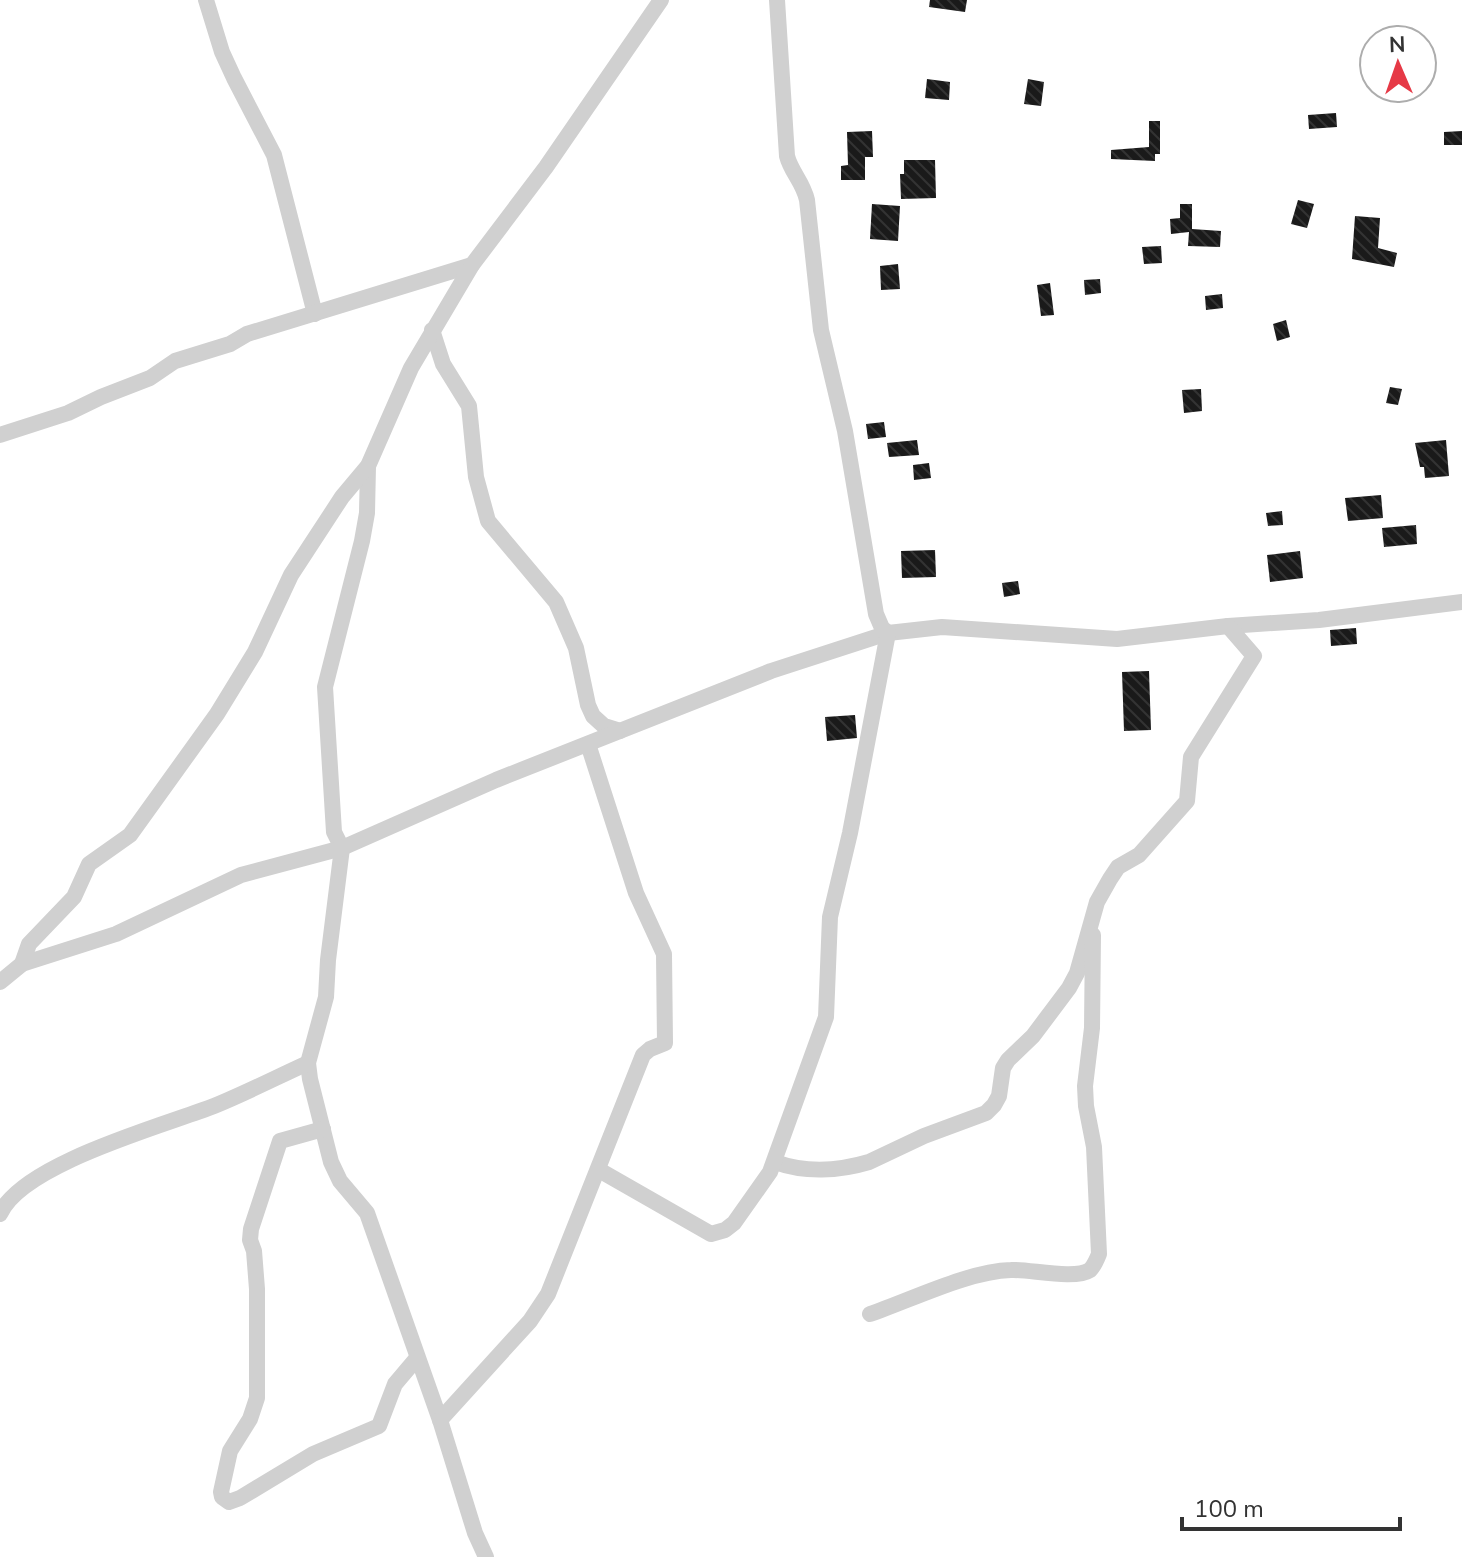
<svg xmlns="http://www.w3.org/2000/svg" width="1462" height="1557" viewBox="0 0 1462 1557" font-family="'Nunito Sans',sans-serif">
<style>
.building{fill:url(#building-back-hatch)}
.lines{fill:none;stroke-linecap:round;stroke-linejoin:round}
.minor{stroke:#d0d0d0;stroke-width:16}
</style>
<defs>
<pattern id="building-back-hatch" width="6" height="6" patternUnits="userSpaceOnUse" patternTransform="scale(2)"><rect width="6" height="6" fill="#1a1a1a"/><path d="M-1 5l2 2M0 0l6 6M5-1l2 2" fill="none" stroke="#333"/></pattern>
</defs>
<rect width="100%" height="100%" fill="#fff"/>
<g class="building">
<polygon points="930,0 967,0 965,12 929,7"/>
<polygon points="927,79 950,82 949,100 925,98"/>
<polygon points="1028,79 1044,82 1041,106 1024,104"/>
<polygon points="1336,113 1337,127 1309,129 1308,115"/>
<polygon points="1149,121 1160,121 1160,154 1155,154 1155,161 1111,159 1111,150 1149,147"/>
<polygon points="872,131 873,157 865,157 865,180 841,180 841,166 848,165 847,132"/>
<polygon points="1462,131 1462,145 1444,145 1444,132"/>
<polygon points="904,160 935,160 936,198 901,199 900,174 904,174"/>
<polygon points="1298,200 1314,204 1307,228 1291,224"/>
<polygon points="872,204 900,206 898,241 870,239"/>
<polygon points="1180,204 1192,204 1192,229 1221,231 1220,247 1188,246 1189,232 1171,234 1170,219 1180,218"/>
<polygon points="1355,216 1380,218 1378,248 1397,253 1394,267 1352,259"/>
<polygon points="1161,246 1162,263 1144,264 1142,247"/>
<polygon points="898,264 900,289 881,290 880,266"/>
<polygon points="1100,279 1101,293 1085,295 1084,280"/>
<polygon points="1050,283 1054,315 1041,316 1037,285"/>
<polygon points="1222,294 1223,308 1206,310 1205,296"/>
<polygon points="1286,320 1290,337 1277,341 1273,324"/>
<polygon points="1390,387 1402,389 1398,405 1386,403"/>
<polygon points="1201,389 1202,411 1184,413 1182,390"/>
<polygon points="884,422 886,437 868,439 866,424"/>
<polygon points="917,440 919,455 889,457 887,443"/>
<polygon points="1446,440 1449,476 1425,478 1424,467 1420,467 1415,443"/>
<polygon points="929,463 931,478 914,480 913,465"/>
<polygon points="1381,495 1383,518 1348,521 1345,498"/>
<polygon points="1282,511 1283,525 1268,526 1266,513"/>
<polygon points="1416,525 1417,544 1384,547 1382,528"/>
<polygon points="935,550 936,577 902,578 901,551"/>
<polygon points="1300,551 1303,578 1270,582 1267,555"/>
<polygon points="1018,581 1020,594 1004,597 1002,583"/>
<polygon points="1356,628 1357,644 1331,646 1330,630"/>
<polygon points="1149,671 1151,730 1124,731 1122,672"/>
<polygon points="855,715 857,738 827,741 825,717"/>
</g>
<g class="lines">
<g class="minor">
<polyline points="206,0 222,52 234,78 274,155 315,314"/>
<polyline points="432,330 443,364 469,406 476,477 488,521 556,602 576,648 588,705 593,716 604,726 620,731"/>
<polyline points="0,435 68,413 101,397 150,378 175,361 230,344 247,334 472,265"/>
<polyline points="368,466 367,513 362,541 325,687 334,832 342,848 328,960 326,997 308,1063 310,1079 331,1162 340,1181 367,1213 440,1420 475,1533 486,1557"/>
<polyline points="22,964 29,944 74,897 89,864 130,835 217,714 255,652 291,575 342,497 368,466 411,368 472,265 546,167 661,0"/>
<polyline points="0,982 22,964 116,934 241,875 342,848 496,780 771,671 888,633 942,627 1117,639 1228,626 1319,620 1462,602"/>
<polyline points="323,1129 280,1141 251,1229 250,1240 254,1251 257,1289 257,1398 250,1419 230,1451 221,1492 222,1497 229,1502 240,1498 313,1454 379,1426 395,1384 417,1358"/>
<path d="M775,1162C805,1173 839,1171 869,1162L924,1136L986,1113L994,1105L999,1096L1003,1068L1008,1060L1033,1036L1069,988L1077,973L1097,902L1110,879L1118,867L1139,855L1187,801L1191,757L1254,656L1228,626"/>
<path d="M599,1170L711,1234L725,1230L734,1223L770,1172L826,1017L830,917L850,833L888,633L882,628L876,614L845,431L821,330L807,200C803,182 791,172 787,156L777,0"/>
<path d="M0,1214C22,1164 162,1126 214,1106C246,1093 277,1077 308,1063"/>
<path d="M870,1314C911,1300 969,1271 1011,1270C1029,1269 1075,1280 1090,1270C1094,1266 1097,1259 1099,1254L1094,1147L1086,1106L1085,1086L1092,1028L1093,935"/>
<polyline points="440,1420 530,1321 548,1294 643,1055 650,1049 665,1043 664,954 636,893 588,744"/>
</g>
</g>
<g transform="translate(1398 64) rotate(358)"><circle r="38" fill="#ffffff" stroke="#adadad" stroke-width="2"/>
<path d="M0-6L14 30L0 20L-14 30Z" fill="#e63946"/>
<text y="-12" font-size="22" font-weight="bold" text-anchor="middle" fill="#333333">N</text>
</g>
<path d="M1182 1517v12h218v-12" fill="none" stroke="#333333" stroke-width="4"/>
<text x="1194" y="1517" font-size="24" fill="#333333" stroke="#ffffff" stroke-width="6" paint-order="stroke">100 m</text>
</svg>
